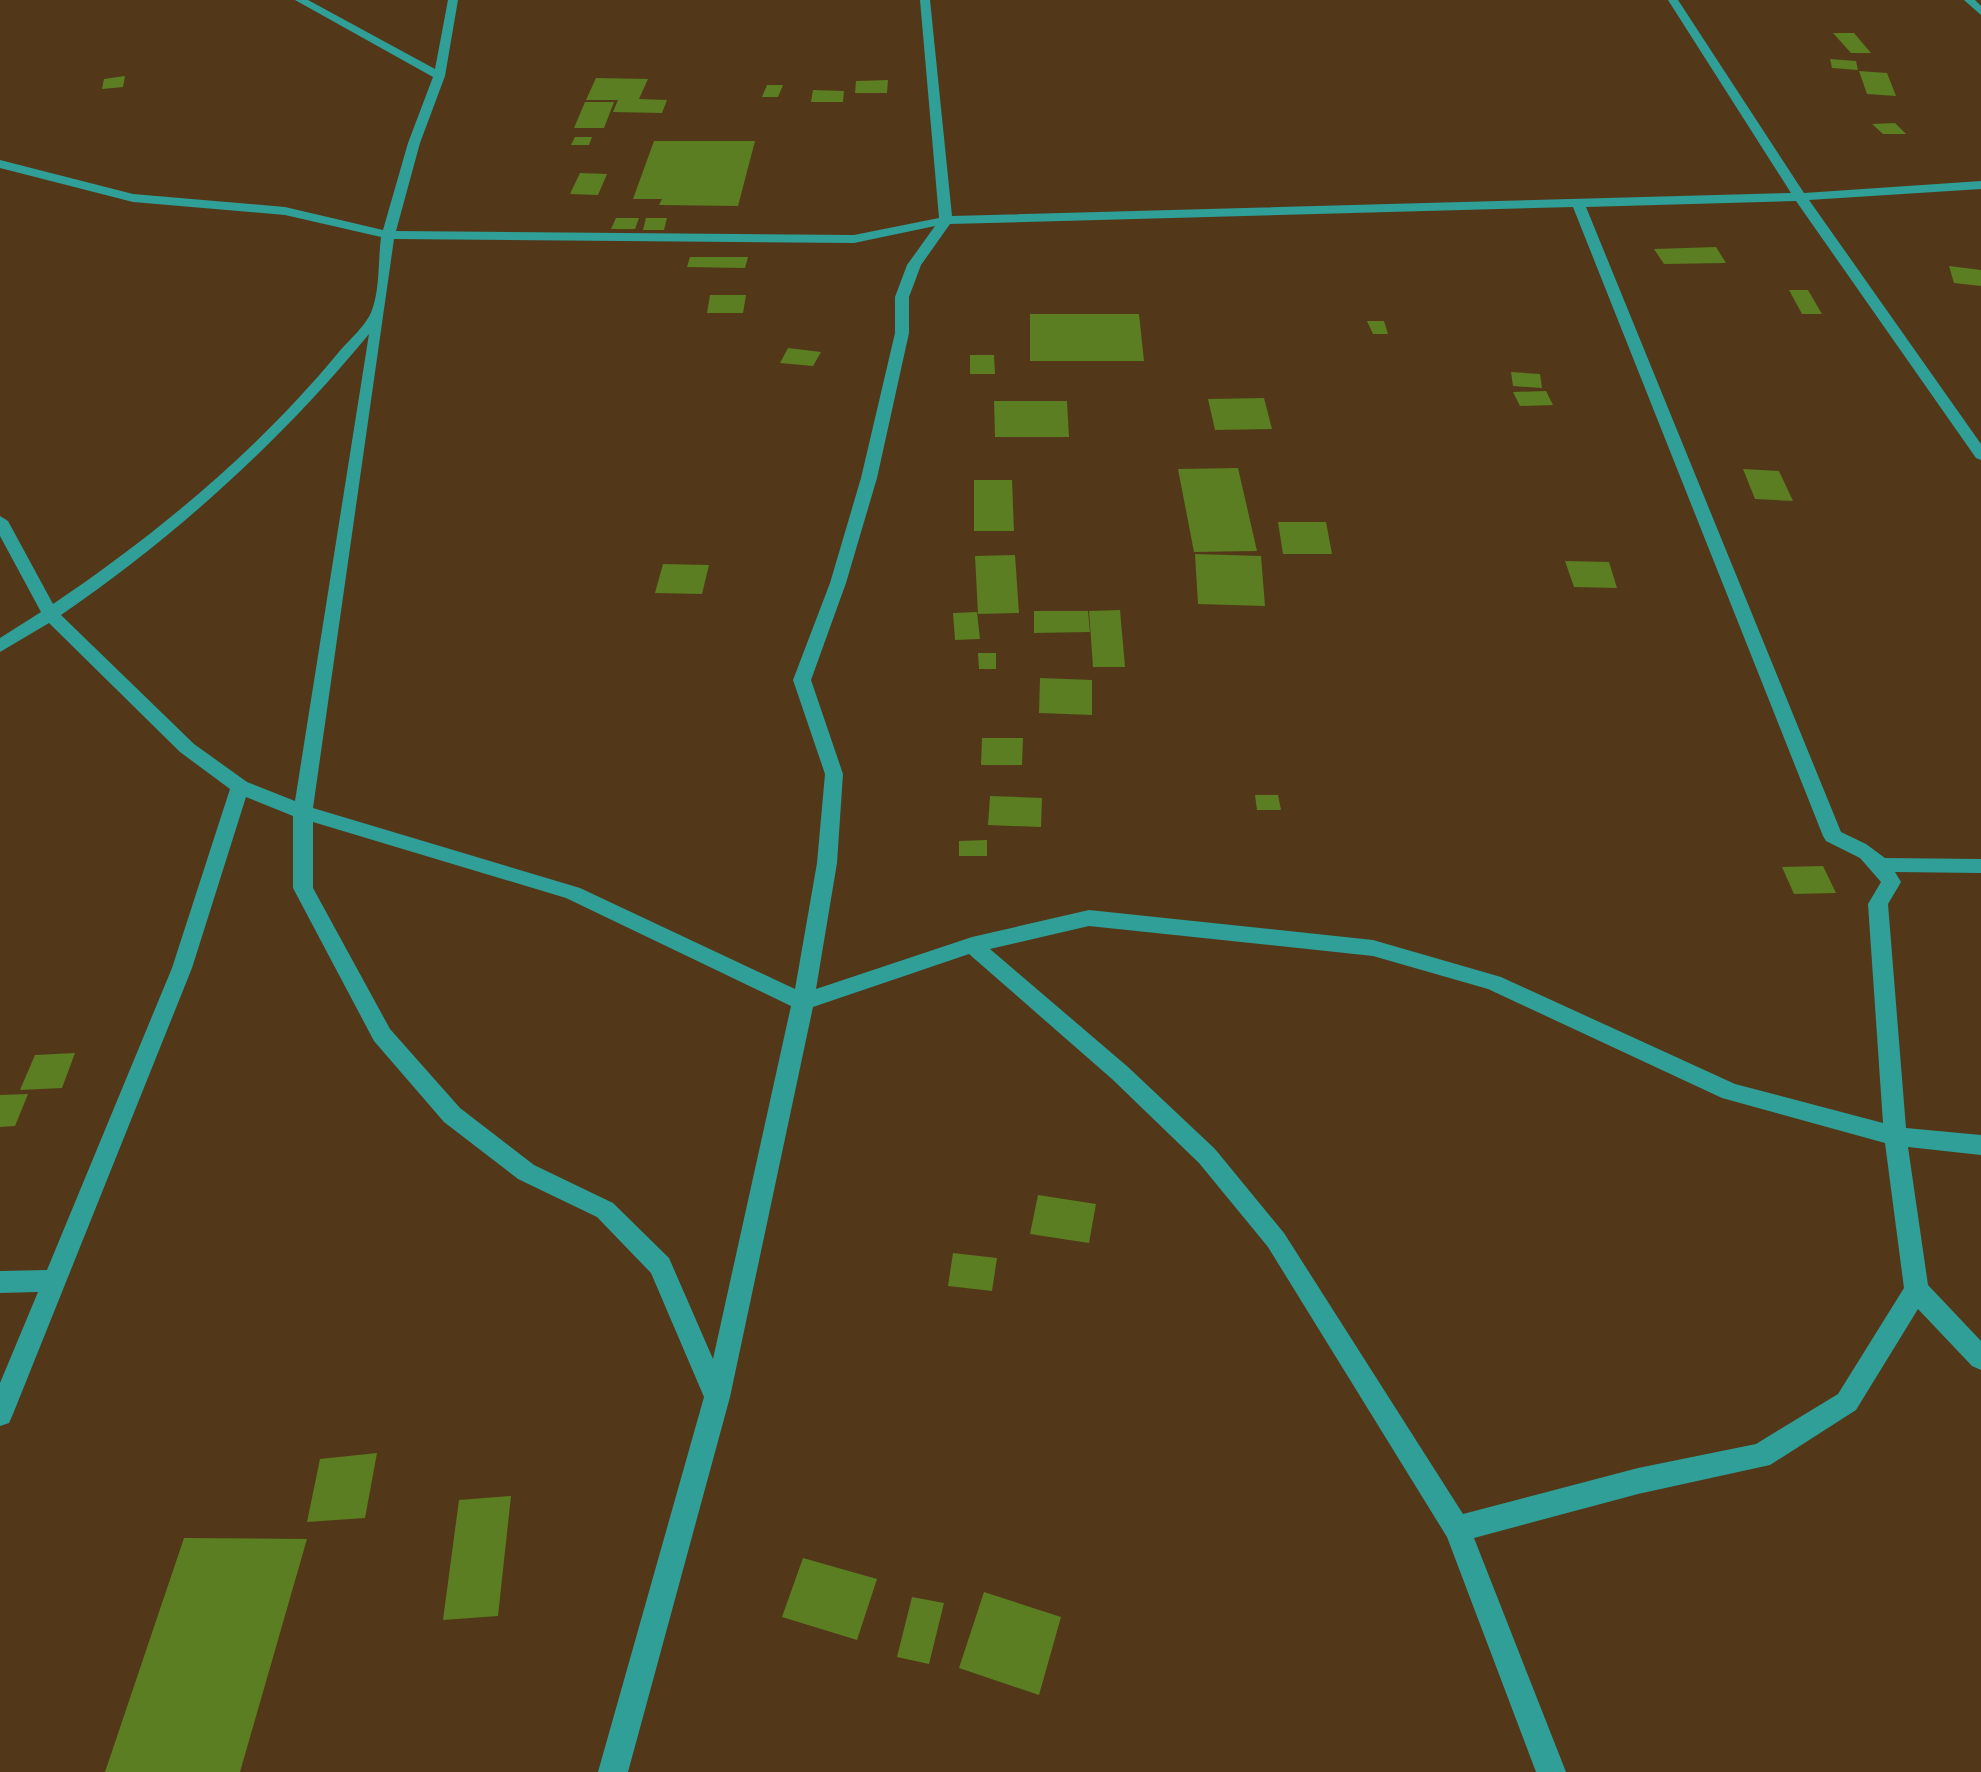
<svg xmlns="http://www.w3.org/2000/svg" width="1981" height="1772" viewBox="0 0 1981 1772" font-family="'Roboto Serif',serif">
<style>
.building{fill:#5a7e21}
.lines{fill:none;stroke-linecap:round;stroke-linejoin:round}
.minor{fill:#2f9f97;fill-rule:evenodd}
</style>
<rect width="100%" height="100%" fill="#523819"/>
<g class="building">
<polygon points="1833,33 1854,33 1871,53 1851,53"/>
<polygon points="1830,59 1856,61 1858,70 1832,68"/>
<polygon points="1859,71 1887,73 1896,96 1867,94"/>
<polygon points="125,76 123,87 102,89 104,79"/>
<polygon points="596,78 648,79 639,99 667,100 662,113 613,112 618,100 586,100"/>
<polygon points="888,80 887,93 855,93 856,81"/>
<polygon points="767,85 783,85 778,97 762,97"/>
<polygon points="813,90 844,91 843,102 811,102"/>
<polygon points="585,102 614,102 604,128 574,128"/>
<polygon points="1895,123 1906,134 1883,134 1872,124"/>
<polygon points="575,137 592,137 589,145 571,145"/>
<polygon points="654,141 755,141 738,206 659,205 662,199 633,199"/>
<polygon points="580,173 607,174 598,195 570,194"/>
<polygon points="616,218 639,218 635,229 611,229"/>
<polygon points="646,218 667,218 664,230 643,230"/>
<polygon points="1716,247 1726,263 1664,264 1654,249"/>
<polygon points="690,257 748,257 745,268 687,267"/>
<polygon points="1949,266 1981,270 1981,286 1954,283"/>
<polygon points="1789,290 1808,290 1822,314 1802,314"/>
<polygon points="710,295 746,295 743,313 707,313"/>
<polygon points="1030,314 1139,314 1144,361 1030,361"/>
<polygon points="1367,321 1384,321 1388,334 1373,334"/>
<polygon points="788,348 821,352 813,366 780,363"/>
<polygon points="970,355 994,355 995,374 970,374"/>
<polygon points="1511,372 1540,374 1542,388 1513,386"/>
<polygon points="1546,391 1553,405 1520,406 1513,392"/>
<polygon points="1264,398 1272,429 1215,430 1208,399"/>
<polygon points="994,401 1067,401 1069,437 995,437"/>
<polygon points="1238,468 1257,551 1194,552 1178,469"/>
<polygon points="1743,469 1779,471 1793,501 1755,499"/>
<polygon points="974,480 1012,480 1014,531 974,531"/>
<polygon points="1278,522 1326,522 1332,554 1283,554"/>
<polygon points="1195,554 1261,556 1265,606 1198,604"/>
<polygon points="1015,555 1019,613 978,614 975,556"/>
<polygon points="1565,561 1609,562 1617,588 1574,587"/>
<polygon points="663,564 709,565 702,594 655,593"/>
<polygon points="1120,610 1125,667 1093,667 1089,611"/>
<polygon points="1034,611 1088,611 1090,632 1034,633"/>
<polygon points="977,612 980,639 955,640 953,613"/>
<polygon points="978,653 996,653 996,669 979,669"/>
<polygon points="1040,678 1092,680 1092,715 1039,713"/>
<polygon points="982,738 1023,738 1022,765 981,765"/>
<polygon points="1255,795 1278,795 1281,810 1257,810"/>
<polygon points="990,796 1042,798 1041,827 988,825"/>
<polygon points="987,840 987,856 959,856 959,841"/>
<polygon points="1823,866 1836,893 1794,894 1782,867"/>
<polygon points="75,1053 62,1088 20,1090 35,1055"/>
<polygon points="28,1094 15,1126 0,1127 0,1095"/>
<polygon points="1038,1195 1096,1204 1089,1243 1030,1234"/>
<polygon points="953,1253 997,1258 992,1291 948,1286"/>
<polygon points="377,1453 365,1518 307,1522 320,1459"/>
<polygon points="511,1496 498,1616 443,1620 459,1500"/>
<polygon points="184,1538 307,1539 240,1772 105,1772"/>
<polygon points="803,1558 877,1579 857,1640 782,1617"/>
<polygon points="984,1592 1061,1617 1039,1695 959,1668"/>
<polygon points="912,1597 944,1603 929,1664 897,1657"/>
</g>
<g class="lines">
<g class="minor">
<path d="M295,0H308L435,69L448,0H458L445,76L420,143L396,231L854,235L939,218L920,0H930L952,216L1791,193L1668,0H1678L1804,193L1981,181V189L1809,200L1981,444V460L1976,458L1796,201L1586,207L1841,832L1866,844L1885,858L1981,859V873L1895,872L1901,882L1888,904L1906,1128L1981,1135V1155L1908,1147L1928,1285L1981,1341V1370L1972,1366L1918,1309L1856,1410L1770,1465L1638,1494L1474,1538L1566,1772H1536L1447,1537L1268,1247L1199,1163L1112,1079L969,954L813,1007L730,1397L628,1772H598L704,1397L651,1273L597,1217L518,1179L444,1122L374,1041L293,888V816L246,797L192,968L13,1414L9,1423L0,1426V1383L38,1292L0,1293V1271L47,1270L172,968L230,789L180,752L49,623L0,652V638L41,612L0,536V516L8,521L53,604C157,534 258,450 338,353C348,341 367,325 372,310C380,289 378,260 381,237L285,215L133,202L0,168V160L133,194L285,207L383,230L408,143L433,77ZM1573,207L1823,836L1826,841L1860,858L1881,882L1868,904L1883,1123L1735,1084L1501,977L1373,940L1089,910L972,937L816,989L837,863L843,774L811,680L846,583L877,478L909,333V297L921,265L950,224ZM935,226L907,265L895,297V333L861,478L830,583L793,680L825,774L817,863L795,989L580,888L313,808L394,239L854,243ZM369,334L295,801L247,782L194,744L61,615C176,536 280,442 369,334ZM313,822L566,898L791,1006L713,1359L669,1258L613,1203L534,1165L460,1108L390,1029L313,888ZM1089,926L1373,956L1488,989L1722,1098L1885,1143L1904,1288L1838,1394L1756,1444L1638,1468L1463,1514L1284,1233L1215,1149L1128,1067L990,949Z"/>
<polygon points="1964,0 1975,0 1981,6 1981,15"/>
</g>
</g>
</svg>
